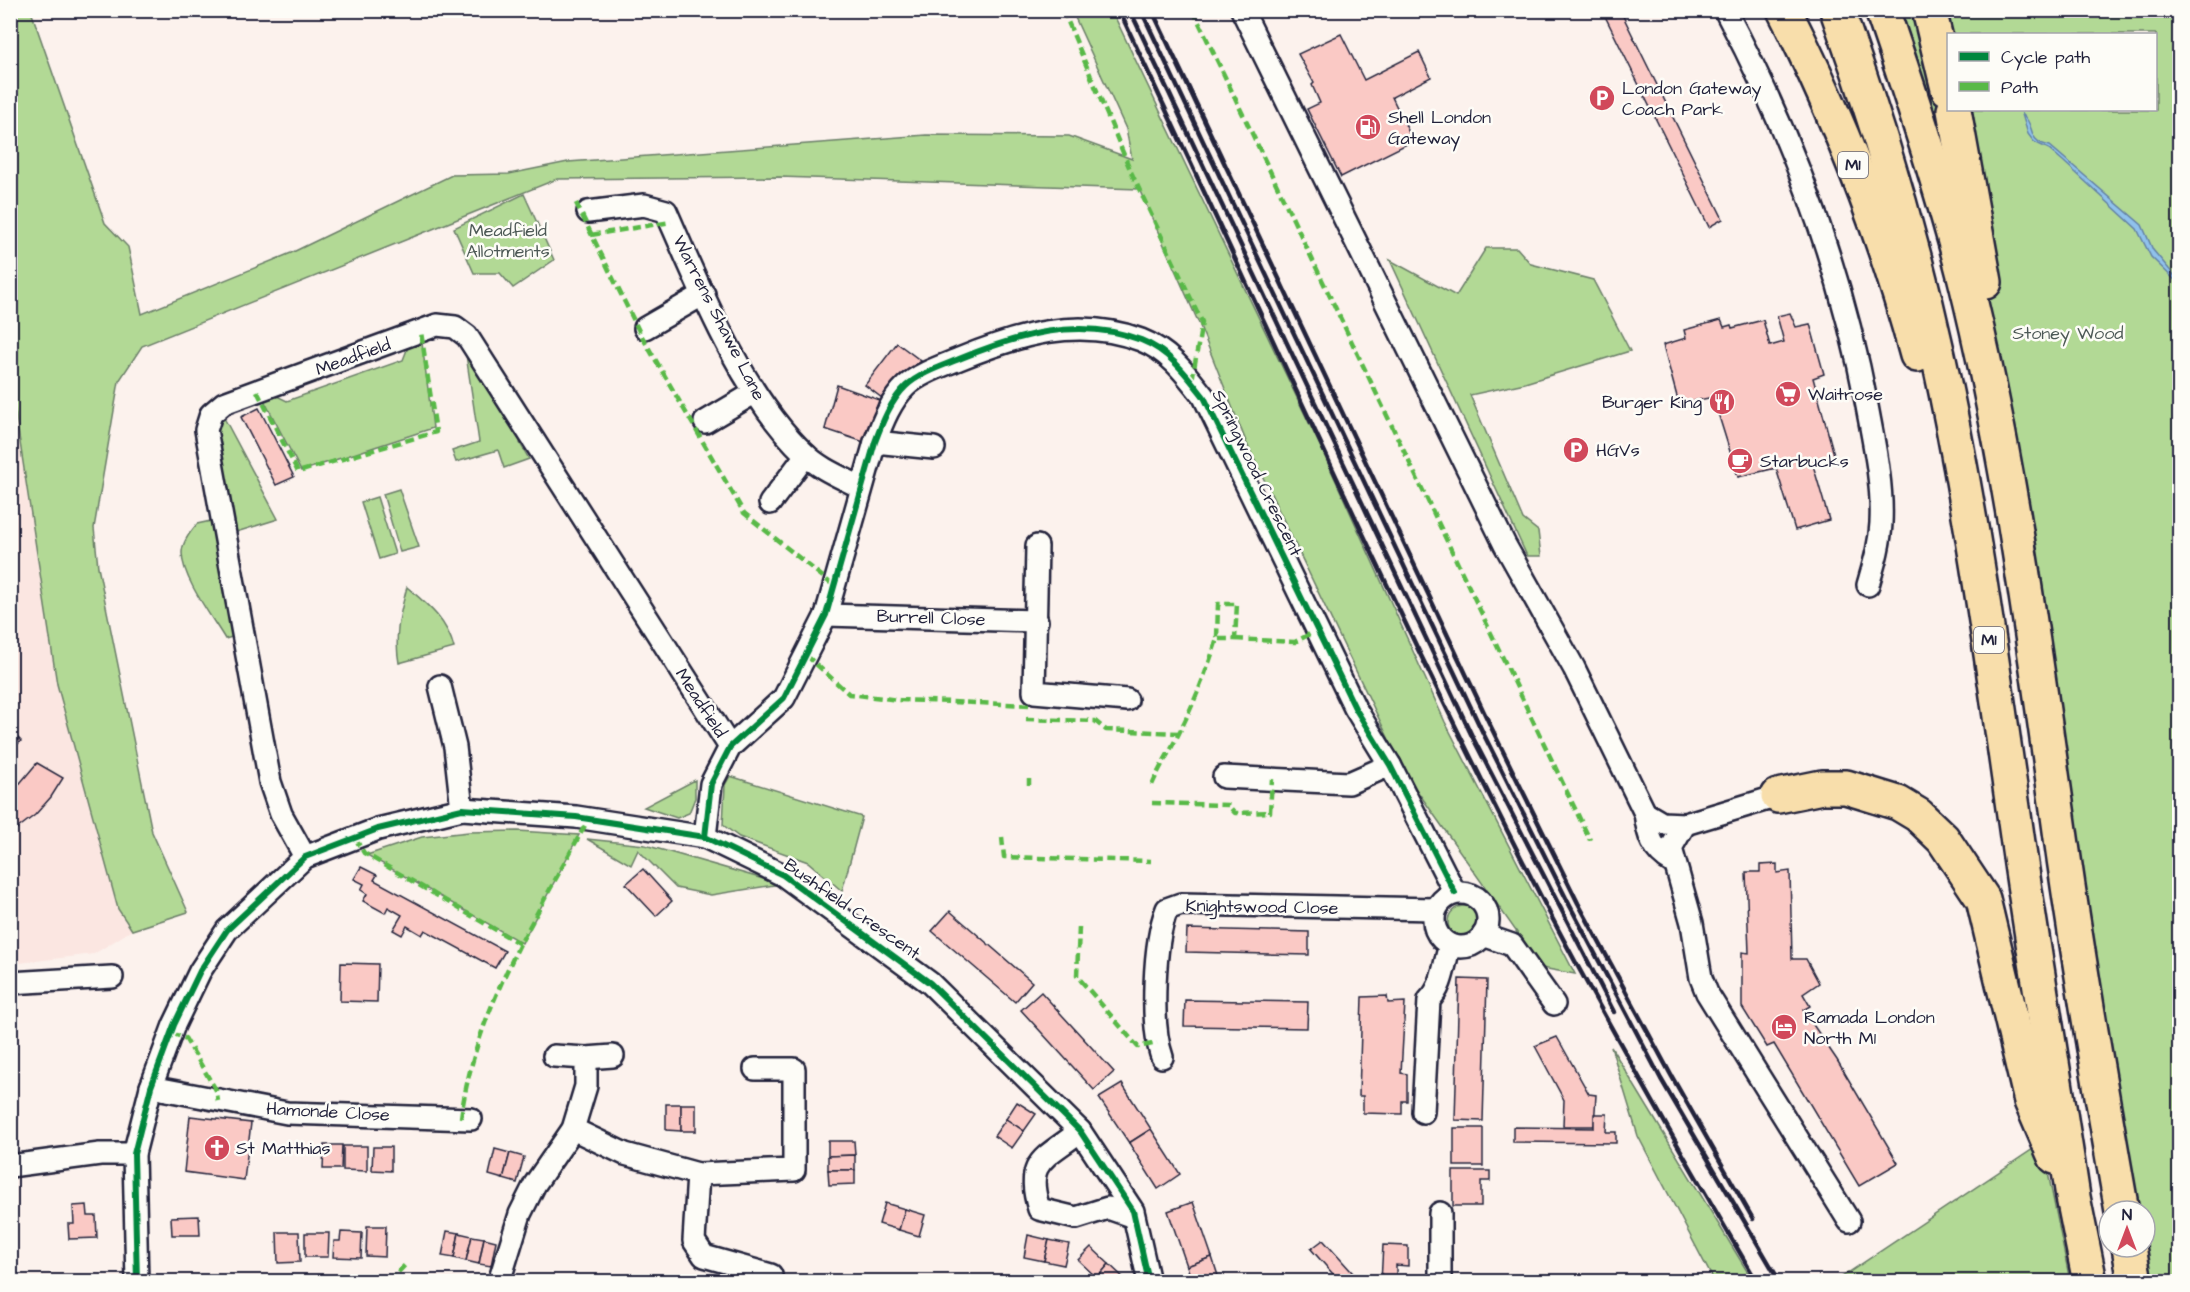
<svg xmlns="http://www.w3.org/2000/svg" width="2190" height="1292" viewBox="0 0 2190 1292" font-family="'Architects Daughter',sans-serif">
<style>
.built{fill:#fbe6e1}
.green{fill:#b2d995;stroke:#6a7e68;stroke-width:1.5;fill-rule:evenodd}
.water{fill:#90c2ec;stroke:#6482a5;stroke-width:1.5}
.building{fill:#fac9c5;stroke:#22223b;stroke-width:1.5}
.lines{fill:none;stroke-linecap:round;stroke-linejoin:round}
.minor-casing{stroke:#22223b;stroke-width:26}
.motorway-casing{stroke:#22223b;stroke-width:38}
.minor{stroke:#fdfcf7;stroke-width:21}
.motorway{stroke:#f8deab;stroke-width:33}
.rail{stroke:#22223b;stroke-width:4.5}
.quiet{stroke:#58b947;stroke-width:4.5;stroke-dasharray:9 4.5;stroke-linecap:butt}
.cycleway-casing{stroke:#fdfcf7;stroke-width:10}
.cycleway{stroke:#00873e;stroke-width:6}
.labels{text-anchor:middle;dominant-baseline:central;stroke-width:5;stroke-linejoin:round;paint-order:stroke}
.shield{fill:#fdfcf7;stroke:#646373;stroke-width:1.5}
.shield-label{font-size:16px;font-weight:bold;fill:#22223b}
.poi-label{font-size:18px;fill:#22223b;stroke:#fdfcf7;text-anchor:start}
.park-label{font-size:18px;fill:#4d5956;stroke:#fdfcf7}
.street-label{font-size:18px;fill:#22223b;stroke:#fdfcf7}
</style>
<rect width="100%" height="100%" fill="#fcf2ed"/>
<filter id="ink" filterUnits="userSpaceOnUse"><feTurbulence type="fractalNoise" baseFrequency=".0167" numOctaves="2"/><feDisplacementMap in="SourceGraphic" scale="12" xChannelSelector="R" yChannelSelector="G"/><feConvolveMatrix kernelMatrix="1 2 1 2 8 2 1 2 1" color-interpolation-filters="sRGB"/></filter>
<g filter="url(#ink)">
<polygon class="built" points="10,400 15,410 57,684 118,909 132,930 94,954 11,964"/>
<g class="green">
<polygon points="10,11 31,11 105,223 128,247 142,314 291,253 452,175 509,174 568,162 926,135 1069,136 1132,159 1126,129 1072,11 1112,11 1321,448 1445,722 1575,974 1542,968 1406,775 1247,444 1200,326 1139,189 780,177 557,179 142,346 119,381 94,528 98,567 152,832 188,912 132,930 118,909 57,684 15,410 11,400"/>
<path d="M1874,11H2179V1281H2144L2145,1211H2131L1961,247ZM1948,34H2156V110H1948Z"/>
<polygon points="524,194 554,260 513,288 500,273 474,273 454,228"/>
<polygon points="1486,248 1517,248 1531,264 1593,280 1630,351 1525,383 1470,395 1523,519 1538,531 1541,556 1527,556 1390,260 1456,296"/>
<polygon points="422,343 433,428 301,471 263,398 273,394 287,401 403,360 408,347"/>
<polygon points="465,348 524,441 520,443 529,459 504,468 498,450 456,462 452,451 479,442"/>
<polygon points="223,416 278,519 233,533 215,435 219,421"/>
<polygon points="399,489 419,547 400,552 383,494"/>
<polygon points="377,497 395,554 379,559 361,502"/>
<path d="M211,521L232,637L225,639C212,617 182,578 182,553C182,542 190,532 197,524Z"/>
<path d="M407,587C428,605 447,620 454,648L399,663C394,635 400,614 407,587Z"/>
<polygon points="730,776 862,817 842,891 808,862 739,837 723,825 725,785"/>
<polygon points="695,780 695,798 689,813 677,818 644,807"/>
<polygon points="518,831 579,835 522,943 367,855 422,837 469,832"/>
<polygon points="587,839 645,845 781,884 711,895 676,888 638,850 631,865"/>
<circle cx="1464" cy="922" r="16"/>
<polygon points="1611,1047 1753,1281 1714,1281 1638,1136"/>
<polygon points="2042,1143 2070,1281 1836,1281"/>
</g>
<path class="water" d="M2022,114C2037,126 2025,141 2050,146L2142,225L2153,250L2179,281V284L2151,257L2137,229L2063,161L2049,149L2034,142L2028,134Z"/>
<g class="building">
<polygon points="1602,10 1620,10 1723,219 1709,227"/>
<polygon points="1341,34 1364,80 1419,52 1431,77 1392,97 1413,141 1341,177 1307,109 1320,103 1312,85 1314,83 1298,54"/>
<polygon points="1790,313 1796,327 1810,324 1824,374 1813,378 1835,458 1813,465 1829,520 1795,530 1776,468 1738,477 1713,397 1679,404 1663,345 1686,338 1684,330 1721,320 1724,327 1731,325 1732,328 1763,320 1770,346 1784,342 1777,316"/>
<polygon points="897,343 921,361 907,379 901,374 882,398 865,385"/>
<polygon points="837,385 879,400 864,442 825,429"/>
<polygon points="259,408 294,477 276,485 241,417"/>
<polygon points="10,730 21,741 10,751"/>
<polygon points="37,763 63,778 51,797 35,815 10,834 10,795"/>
<polygon points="1777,864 1777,873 1790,871 1792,959 1806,959 1819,983 1803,994 1810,1006 1803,1010 1837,1060 1898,1163 1859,1186 1774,1044 1767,1047 1742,1007 1742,952 1749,953 1746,872 1760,872 1760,865"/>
<polygon points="361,867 377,875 374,880 505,951 495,968 425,930 422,935 407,926 402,935 393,930 402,915 388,907 385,913 363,901 367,894 361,890 364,884 354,879"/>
<polygon points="643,869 672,901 656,916 626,884"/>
<polygon points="950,911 1032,982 1015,1002 932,931"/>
<polygon points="1187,929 1309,932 1309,955 1186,952"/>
<polygon points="341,963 378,964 377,1002 340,1001"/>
<polygon points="1459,979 1487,980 1483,1121 1455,1120"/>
<polygon points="1041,992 1114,1072 1094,1090 1021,1010"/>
<polygon points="1387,996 1388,1003 1405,1002 1401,1073 1407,1074 1407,1101 1402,1101 1402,1114 1363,1113 1363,1096 1359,1096 1362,997"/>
<polygon points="1185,1000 1308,1002 1307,1028 1184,1026"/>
<polygon points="1557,1037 1589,1094 1596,1095 1594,1126 1563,1126 1564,1100 1535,1046"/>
<polygon points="1122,1084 1151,1129 1129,1143 1099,1098"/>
<polygon points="1017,1102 1036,1114 1024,1131 1006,1119"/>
<polygon points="666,1104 681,1104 681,1131 666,1130"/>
<rect x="681" y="1104" width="15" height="27"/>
<polygon points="1594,1114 1607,1114 1606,1132 1616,1132 1616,1143 1513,1142 1513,1127 1594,1128"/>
<polygon points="190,1116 251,1123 244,1180 184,1172"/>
<polygon points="1006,1119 1024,1131 1012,1148 994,1136"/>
<rect x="1454" y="1128" width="29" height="38"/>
<polygon points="1151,1129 1180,1174 1158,1189 1129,1143"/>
<polygon points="828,1141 854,1141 855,1155 828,1156"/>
<polygon points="324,1145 342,1145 341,1169 323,1169"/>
<polygon points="343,1146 367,1146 367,1171 343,1170"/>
<polygon points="373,1147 391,1147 391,1171 372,1170"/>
<polygon points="495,1149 510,1153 503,1179 489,1175"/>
<polygon points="510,1153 524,1157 517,1183 503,1179"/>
<polygon points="855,1155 855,1170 828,1170 828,1156"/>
<polygon points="828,1170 855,1170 855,1184 829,1185"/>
<polygon points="1453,1171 1490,1171 1490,1181 1481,1181 1481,1206 1453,1206"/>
<polygon points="1193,1202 1212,1257 1187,1266 1168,1211"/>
<polygon points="885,1203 905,1209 899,1230 879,1224"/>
<polygon points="87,1205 88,1216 96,1216 97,1238 69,1239 68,1224 74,1224 73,1206"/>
<polygon points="905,1209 925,1215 919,1236 899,1230"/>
<polygon points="199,1216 200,1235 172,1235 171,1217"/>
<polygon points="367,1226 386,1226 385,1257 366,1256"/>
<polygon points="447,1231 459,1233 454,1258 442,1256"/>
<polygon points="277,1232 299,1232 300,1262 278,1263"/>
<polygon points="341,1232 362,1233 361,1258 333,1257 334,1241 340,1241"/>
<polygon points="305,1233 329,1233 328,1257 305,1257"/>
<polygon points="459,1233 472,1236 466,1261 454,1258"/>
<polygon points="1028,1235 1049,1240 1044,1261 1024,1257"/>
<polygon points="472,1236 484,1238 479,1264 466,1261"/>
<polygon points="484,1238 496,1241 491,1266 479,1264"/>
<polygon points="1049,1240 1069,1244 1064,1265 1044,1261"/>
<polygon points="1323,1240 1361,1282 1340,1282 1311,1249"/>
<polygon points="1383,1245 1408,1246 1408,1266 1396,1265 1396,1282 1381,1282"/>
<polygon points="1091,1247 1109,1264 1097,1278 1078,1260"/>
<polygon points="1212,1257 1220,1282 1192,1282 1187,1266"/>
<polygon points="1109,1264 1128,1282 1101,1282 1097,1278"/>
</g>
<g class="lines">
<g class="minor-casing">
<g id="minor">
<path d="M1242,10L1505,545L1574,668L1645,813C1648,836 1652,851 1673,863"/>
<path d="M1725,10C1791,134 1841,269 1867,406C1874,444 1883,484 1881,523C1880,545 1874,564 1868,585"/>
<path d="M588,212L644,205L666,211C700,289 743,396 805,454C820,469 841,477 860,487"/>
<polyline points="645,328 704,294"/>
<polyline points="705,422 754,393"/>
<polyline points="875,442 934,448"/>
<polyline points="770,503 806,455"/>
<polyline points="1037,546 1034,692 1127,700"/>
<polyline points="826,615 1037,621"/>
<polyline points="440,686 455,747 462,809"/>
<polyline points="1224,777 1349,783 1390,765"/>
<polyline points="1645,813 1662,823 1685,824 1778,796"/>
<polyline points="1685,824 1671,848 1692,923 1701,978 1707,993 1849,1221"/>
<path d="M705,837L711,784L730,747L784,698L826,615L875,442C882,423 891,400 906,386C920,373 942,366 959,359C1018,335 1078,316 1141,340C1169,351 1186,374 1204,397L1355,708L1390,765L1455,893"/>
<polyline points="305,857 281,814 270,782 206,430 211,414 224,403 437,325 455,327 467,336 730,747"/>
<circle cx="1461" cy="920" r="27"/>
<polyline points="1483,935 1512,945 1554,1004"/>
<polyline points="10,983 112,977"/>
<path d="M1162,1057C1150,1024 1154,941 1167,909L1181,904L1435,909"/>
<polyline points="586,1058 613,1056"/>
<polyline points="151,1087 287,1113 471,1119"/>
<path d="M1423,1112L1429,1000C1443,987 1444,963 1450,945"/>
<polyline points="573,1129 625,1154 698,1174 794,1170 794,1069 755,1069"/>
<path d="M1080,1131C1045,1159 1024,1160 1039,1209L1076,1218L1108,1208L1134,1217"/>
<polyline points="10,1166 100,1154 134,1154"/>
<polyline points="698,1174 694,1241 704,1256 771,1275"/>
<polyline points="137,1282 134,1154 151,1087 174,1025 200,971 227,930 305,857 378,829 462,809 576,817 705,837 783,875 930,983 1080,1131 1133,1211 1149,1282"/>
<polyline points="499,1282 520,1214 535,1184 573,1129 586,1086 586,1058 554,1056"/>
<polyline points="1440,1282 1440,1213"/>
</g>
</g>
<g class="motorway-casing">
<g id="motorway">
<path d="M1784,10C1840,120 1885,237 1917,355"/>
<path d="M1837,10C1878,123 1912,238 1938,355C1973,514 1994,675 2017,836C2034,956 2055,1077 2073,1197L2090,1282"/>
<path d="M1882,10C1912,98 1941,186 1964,275C2009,453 2032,635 2058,816C2076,948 2099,1080 2122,1211"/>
<polyline points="1929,10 1948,89"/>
<polyline points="1954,110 1985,282"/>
<polyline points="1778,796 1822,787 1846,787 1898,803 1918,815 1943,839 1983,899 2031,1101 2055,1157"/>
<polyline points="2129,1247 2135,1282"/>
</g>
</g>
<use href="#minor" class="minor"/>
<use href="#motorway" class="motorway"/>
<g class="rail">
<path d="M1119,10C1262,312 1396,618 1550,914C1615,1038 1686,1161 1757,1282"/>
<polyline points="1130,10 1472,736 1614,1012"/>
<polyline points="1141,10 1483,733 1570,906 1661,1079 1780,1282"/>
<polyline points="1152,10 1491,727 1578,903 1671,1075 1753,1219"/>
</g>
<g class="quiet">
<polyline points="1063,10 1132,174 1202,322 1192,381"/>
<polyline points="1193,10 1590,840"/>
<polyline points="576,203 640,333 744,513 834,586"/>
<polyline points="591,235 671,222"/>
<polyline points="257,391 298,472 436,432 421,332"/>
<polyline points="1235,639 1295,642 1317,630"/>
<polyline points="806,655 849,694 899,700 1030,705"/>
<polyline points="1026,719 1095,721 1106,730 1179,733"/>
<polyline points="1029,779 1029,785"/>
<path d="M1152,785C1160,766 1171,750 1180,731C1195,701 1207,670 1217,639H1235L1237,604H1218L1217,639"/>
<polyline points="1152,803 1228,805 1235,813 1270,812 1272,779"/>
<polyline points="1002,837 1004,857 1151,861"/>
<polyline points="355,838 364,853 520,944 588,820"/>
<polyline points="1079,927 1077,976 1138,1047 1157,1043"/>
<polyline points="171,1033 185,1038 216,1090 218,1101"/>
<path d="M461,1118C469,1056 492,1000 520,944"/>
<polyline points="389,1282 405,1265"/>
</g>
<g class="cycleway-casing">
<g id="cycleway">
<path d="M705,837L711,784L730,747L784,698L826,615L875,442C882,423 891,400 906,386C920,373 942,366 959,359C1018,335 1078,316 1141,340C1169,351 1186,374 1204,397L1355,708L1390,765L1455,893"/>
<polyline points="137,1282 134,1154 151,1087 174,1025 200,971 227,930 305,857 378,829 462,809 576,817 705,837 783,875 930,983 1080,1131 1133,1211 1149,1282"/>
</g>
</g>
<use href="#cycleway" class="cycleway"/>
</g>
</g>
<defs>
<g id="parking-disc" transform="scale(1.35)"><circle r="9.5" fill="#d1495b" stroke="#fdfcf7"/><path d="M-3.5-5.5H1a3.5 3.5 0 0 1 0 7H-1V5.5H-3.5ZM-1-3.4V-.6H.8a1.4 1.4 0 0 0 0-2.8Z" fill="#fff"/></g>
<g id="fuel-disc" transform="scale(1.35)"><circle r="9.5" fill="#d1495b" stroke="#fdfcf7"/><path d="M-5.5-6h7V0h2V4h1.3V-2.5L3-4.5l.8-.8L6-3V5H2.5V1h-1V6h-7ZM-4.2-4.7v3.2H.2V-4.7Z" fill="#fff"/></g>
<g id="supermarket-disc" transform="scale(1.35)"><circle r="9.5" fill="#d1495b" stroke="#fdfcf7"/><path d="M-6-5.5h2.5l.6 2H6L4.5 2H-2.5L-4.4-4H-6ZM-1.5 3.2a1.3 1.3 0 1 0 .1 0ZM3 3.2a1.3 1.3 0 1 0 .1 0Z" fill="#fff"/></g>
<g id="restaurant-disc" transform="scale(1.35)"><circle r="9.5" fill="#d1495b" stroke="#fdfcf7"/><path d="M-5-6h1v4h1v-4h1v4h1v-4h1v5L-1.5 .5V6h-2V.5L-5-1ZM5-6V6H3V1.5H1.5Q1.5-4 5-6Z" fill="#fff"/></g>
<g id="cafe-disc" transform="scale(1.35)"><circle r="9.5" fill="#d1495b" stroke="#fdfcf7"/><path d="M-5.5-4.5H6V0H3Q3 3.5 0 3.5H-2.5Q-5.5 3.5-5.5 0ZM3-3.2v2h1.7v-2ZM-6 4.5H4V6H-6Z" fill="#fff"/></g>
<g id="hotel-disc" transform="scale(1.35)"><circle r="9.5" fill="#d1495b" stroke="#fdfcf7"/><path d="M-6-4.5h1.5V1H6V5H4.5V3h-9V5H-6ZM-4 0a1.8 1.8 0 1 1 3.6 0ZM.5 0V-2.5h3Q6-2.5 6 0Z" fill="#fff"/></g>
<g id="church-disc" transform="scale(1.35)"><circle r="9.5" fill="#d1495b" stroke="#fdfcf7"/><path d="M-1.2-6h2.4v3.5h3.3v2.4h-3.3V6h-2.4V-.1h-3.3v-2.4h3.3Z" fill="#fff"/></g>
</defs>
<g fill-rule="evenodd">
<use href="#parking-disc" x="1602" y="98"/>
<use href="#fuel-disc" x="1368" y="127"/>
<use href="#supermarket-disc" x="1788" y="394"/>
<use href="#restaurant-disc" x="1722" y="402"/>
<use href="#parking-disc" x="1576" y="450"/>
<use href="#cafe-disc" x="1740" y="461"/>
<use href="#hotel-disc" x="1784" y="1027"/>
<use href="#church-disc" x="217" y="1148"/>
</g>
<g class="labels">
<g class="shield">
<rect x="1838" y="152" width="30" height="26" rx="4.5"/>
<rect x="1974" y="627" width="30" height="26" rx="4.5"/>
</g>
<g class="shield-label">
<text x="1853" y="165">M1</text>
<text x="1989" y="640">M1</text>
</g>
<g class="poi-label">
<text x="1622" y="88">London Gateway<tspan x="1622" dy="21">Coach Park</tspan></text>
<text x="1388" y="117">Shell London<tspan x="1388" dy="21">Gateway</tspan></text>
<text x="1808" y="394">Waitrose</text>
<text x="1702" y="402" text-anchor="end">Burger King</text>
<text x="1596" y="450">HGVs</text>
<text x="1760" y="461">Starbucks</text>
<text x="1804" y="1017">Ramada London<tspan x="1804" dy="21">North M1</tspan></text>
<text x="236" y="1148">St Matthias</text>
</g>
<g class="park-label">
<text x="508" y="230">Meadfield<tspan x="508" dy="21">Allotments</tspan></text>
<text x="2068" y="333">Stoney Wood</text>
</g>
<g class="street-label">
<text transform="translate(719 318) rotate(63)">Warrens Shawe Lane</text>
<text transform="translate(353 357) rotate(-20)">Meadfield</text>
<text transform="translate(1257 473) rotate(64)">Springwood Crescent</text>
<text transform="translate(931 618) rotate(2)">Burrell Close</text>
<text transform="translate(701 703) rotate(57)">Meadfield</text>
<text transform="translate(1262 907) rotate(1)">Knightswood Close</text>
<text transform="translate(852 909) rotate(35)">Bushfield Crescent</text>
<text transform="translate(328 1112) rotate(3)">Hamonde Close</text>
</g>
</g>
<rect width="2190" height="1292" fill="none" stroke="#fdfcf7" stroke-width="36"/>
<rect x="18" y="18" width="2154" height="1256" fill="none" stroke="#22223b" stroke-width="2" filter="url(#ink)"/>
<rect x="1947" y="33" width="210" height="78" fill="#fdfcf7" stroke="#a5a5ac" stroke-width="1.5"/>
<rect x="1959" y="52" width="30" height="9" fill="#00873e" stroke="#a5a5ac" stroke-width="1.5"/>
<text x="2001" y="63" font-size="18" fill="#22223b">Cycle path</text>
<rect x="1959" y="82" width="30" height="9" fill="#58b947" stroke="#a5a5ac" stroke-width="1.5"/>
<text x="2001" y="93" font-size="18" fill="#22223b">Path</text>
<g transform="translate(2127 1229)"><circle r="28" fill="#fdfcf7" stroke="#a5a5ac" stroke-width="1.5"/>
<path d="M0-4.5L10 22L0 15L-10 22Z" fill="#d1495b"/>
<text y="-9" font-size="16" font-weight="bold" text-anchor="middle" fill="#22223b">N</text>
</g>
</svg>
